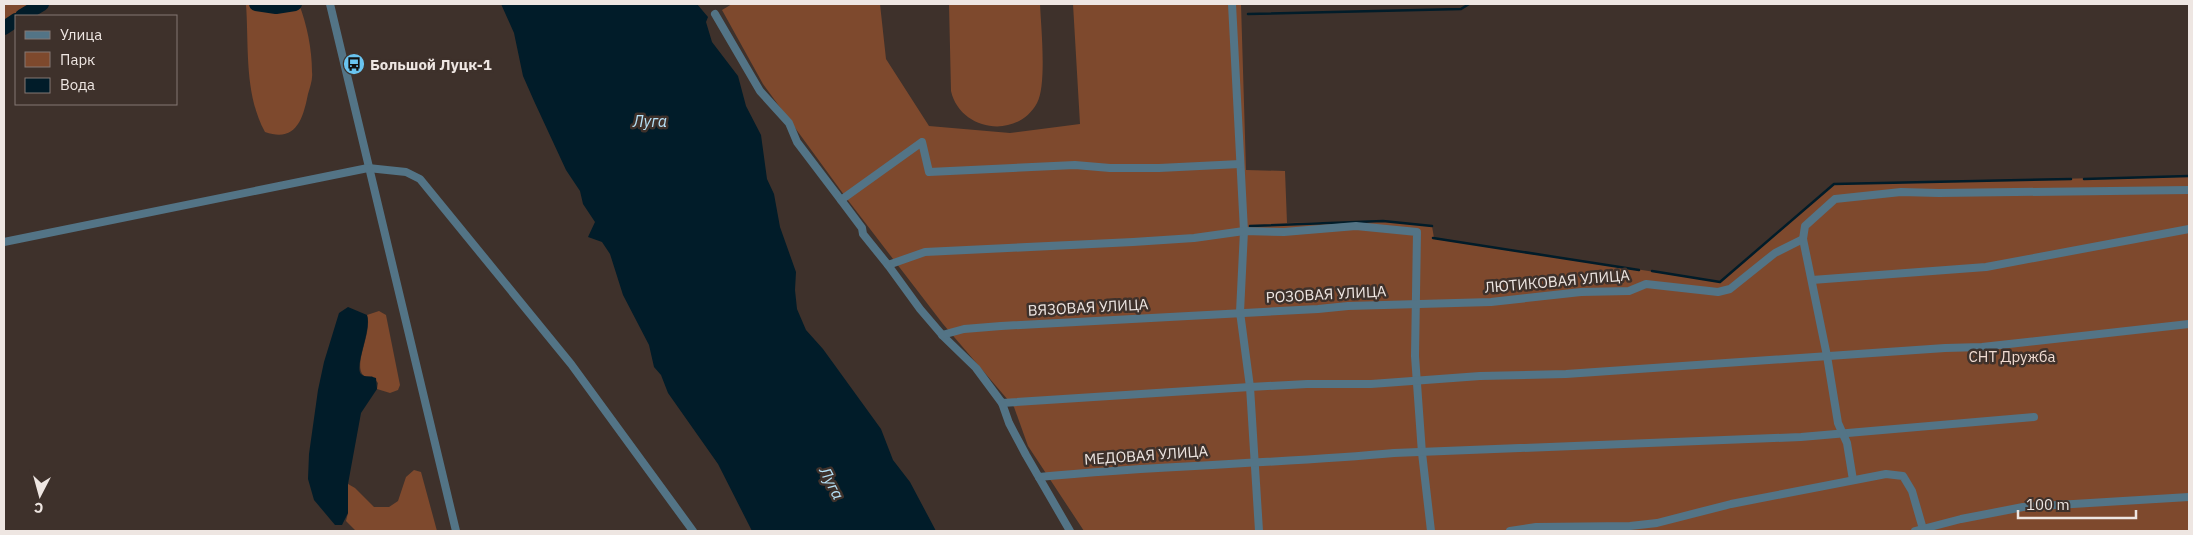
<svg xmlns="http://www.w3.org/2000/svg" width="2193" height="535" viewBox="0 0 2193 535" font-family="'IBM Plex Sans',sans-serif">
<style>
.green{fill:#7e492d}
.water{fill:#011c29}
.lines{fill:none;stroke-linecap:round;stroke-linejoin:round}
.stream{stroke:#011c29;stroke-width:2.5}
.river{stroke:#011c29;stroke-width:14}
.minor{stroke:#537486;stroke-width:8}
.labels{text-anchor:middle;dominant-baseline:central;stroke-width:5;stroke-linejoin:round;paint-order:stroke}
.poi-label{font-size:15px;font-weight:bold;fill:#eee6e2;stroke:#3e312b;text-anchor:start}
.street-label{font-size:15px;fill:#eee6e2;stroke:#3e312b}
.park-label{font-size:15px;fill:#f1dcd2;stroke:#3e312b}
.water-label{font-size:16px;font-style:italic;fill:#b7e2f8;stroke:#3e312b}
</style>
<rect width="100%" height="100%" fill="#3e312b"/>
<g class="green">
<polygon points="4,4 42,4 22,16 16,16 16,20 4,28"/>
<path d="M246,4H299C307,25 312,49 312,72C313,79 310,87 308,94C303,119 296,143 265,132C244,94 249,46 246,4Z"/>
<polygon points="732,4 880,4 886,59 929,126 1010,133 1080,124 1073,4 1241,4 1246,170 1285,171 1287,223 1383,221 1432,226 1434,238 1720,282 1834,184 2189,176 2189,531 1084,531 1028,446 1014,407 943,324 847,199 763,84 722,10"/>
<path d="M949,4H1040C1041,27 1047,85 1037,103C1017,140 960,131 951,91Z"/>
<path d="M379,311L386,315L400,385L398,390L390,393L377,389L378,383L372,376H364C352,365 373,333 367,315Z"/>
<polygon points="414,470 421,472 437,531 356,531 346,521 348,513 348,484 355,488 374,507 389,507 398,501 406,477"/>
</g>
<g class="water">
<polygon points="501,4 697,4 708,17 706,22 712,42 738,76 746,106 761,135 767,179 774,194 780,227 796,272 795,290 797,309 806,330 823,349 881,429 893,460 910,482 936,531 752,531 718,464 668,393 661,375 654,367 649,345 623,295 610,254 602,242 588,237 595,222 583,204 580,191 566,170 534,101 523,76 514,33"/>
<path d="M348,307L367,315C372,330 354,366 361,374C365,378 372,376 376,378L377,389L361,413L348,484V513L342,525H335L314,500L308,479L309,454L318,390L324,362L339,313Z"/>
</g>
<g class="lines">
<g class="stream">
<polyline points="1248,14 1461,9 1469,4"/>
<polyline points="2084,179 2189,176"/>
<polyline points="1250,226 1383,221 1432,226"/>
<polyline points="1433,238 1639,270"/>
<polyline points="1652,271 1720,282 1834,184 2071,179"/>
</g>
<g class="river">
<polyline points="256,4 276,7 295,4"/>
<polyline points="22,16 42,4"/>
<polyline points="4,28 16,20"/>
</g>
<g class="minor">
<polyline points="330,4 456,531"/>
<polyline points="1232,4 1244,231 1240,312 1250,387 1259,531"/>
<polyline points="715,14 760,91 789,123 797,142 841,200"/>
<polyline points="1240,164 1159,168 1110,168 1075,165 929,172 922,142 841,200 862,228 863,234 888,265 925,252 1133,242 1194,238 1244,231 1284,232 1356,226 1417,232 1415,356 1422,453 1431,531"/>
<polyline points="4,242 368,168 406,172 420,179 571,364 693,531"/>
<polyline points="888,265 920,309 944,337 976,368 1002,403 1250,387 1307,384 1371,384 1480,376 1566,374 1945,348 1982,347 2189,324"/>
<polyline points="1812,280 1986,267 2189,229"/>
<polyline points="942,335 964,329 1001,326 1318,309 1348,306 1491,302 1581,292 1629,291 1646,284 1718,292 1730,289 1775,253 1803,239"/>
<polyline points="1002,403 1009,423 1026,455 1070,531"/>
<path d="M1039,477C1157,465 1276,464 1394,453L1801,437L2034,417"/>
<polyline points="1853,480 1847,443 1838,423 1827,356 1803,239 1805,226 1835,199 1901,192 1939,193 2189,190"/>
<polyline points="1510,531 1536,527 1630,526 1657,523 1731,504 1886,474 1903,476 1912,491 1923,529"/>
<polyline points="1915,531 1961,519 2023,507 2189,497"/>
</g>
</g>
<defs>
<g id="bus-disc" transform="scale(1.125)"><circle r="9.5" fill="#69c4f0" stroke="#3e312b"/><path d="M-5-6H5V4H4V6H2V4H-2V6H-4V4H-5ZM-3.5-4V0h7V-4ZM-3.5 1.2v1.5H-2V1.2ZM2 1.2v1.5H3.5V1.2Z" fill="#111"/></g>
</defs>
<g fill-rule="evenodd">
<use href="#bus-disc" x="354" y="64"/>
</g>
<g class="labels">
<g class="poi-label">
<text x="370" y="64">Большой Луцк-1</text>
</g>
<g class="street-label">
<text transform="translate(1557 281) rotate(-5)">ЛЮТИКОВАЯ УЛИЦА</text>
<text transform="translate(1326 294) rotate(-3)">РОЗОВАЯ УЛИЦА</text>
<text transform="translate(1088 307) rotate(-3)">ВЯЗОВАЯ УЛИЦА</text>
<text transform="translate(1146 455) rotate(-4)">МЕДОВАЯ УЛИЦА</text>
</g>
<g class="park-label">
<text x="2012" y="356">СНТ Дружба</text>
</g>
<g class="water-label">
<text x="650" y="121">Луга</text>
<text transform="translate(832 483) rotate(63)">Луга</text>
</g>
</g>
<rect width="2193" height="535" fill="none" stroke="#eee6e2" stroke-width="10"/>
<rect x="15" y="15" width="162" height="90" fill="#3e312b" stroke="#847974"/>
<rect x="25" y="31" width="25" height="8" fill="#537486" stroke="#847974"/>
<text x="60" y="40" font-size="15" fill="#eee6e2">Улица</text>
<rect x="25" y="52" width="25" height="15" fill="#7e492d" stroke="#847974"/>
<text x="60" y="65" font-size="15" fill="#eee6e2">Парк</text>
<rect x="25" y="78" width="25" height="15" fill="#011c29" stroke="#847974"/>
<text x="60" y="90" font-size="15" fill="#eee6e2">Вода</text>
<g transform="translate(40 495) rotate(186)" stroke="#3e312b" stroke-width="4" paint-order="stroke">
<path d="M0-4L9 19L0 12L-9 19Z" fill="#eee6e2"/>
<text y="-8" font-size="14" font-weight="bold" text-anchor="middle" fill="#eee6e2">С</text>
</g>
<path d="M2018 510v8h118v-8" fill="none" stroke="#eee6e2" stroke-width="2.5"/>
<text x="2026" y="510" font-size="15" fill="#eee6e2" stroke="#3e312b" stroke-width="4" paint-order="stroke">100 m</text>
</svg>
